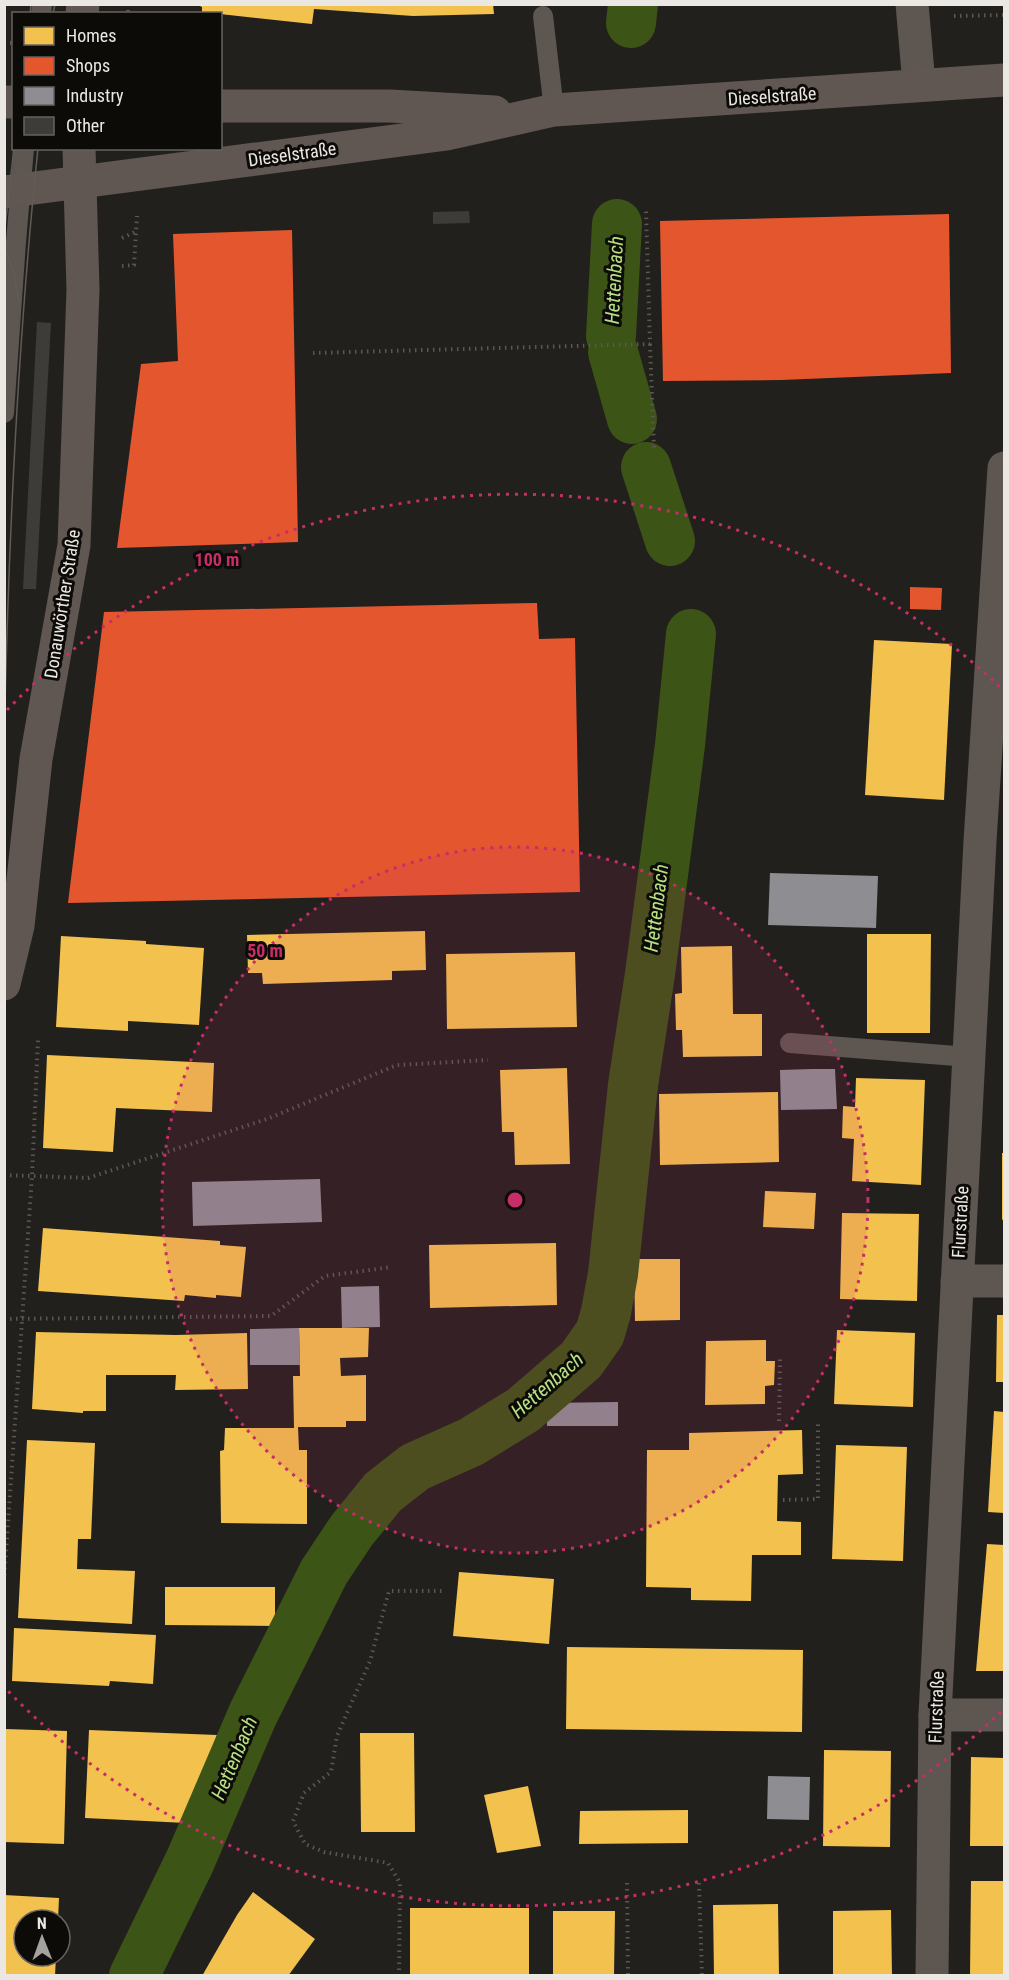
<svg xmlns="http://www.w3.org/2000/svg" width="1009" height="1980" viewBox="0 0 1009 1980" font-family="'Roboto Condensed',sans-serif">
<style>
.homes{fill:#f2c14e}
.shops{fill:#e4572e}
.industry{fill:#8d8d92}
.lines{fill:none;stroke-linecap:round;stroke-linejoin:round}
.canal{stroke:#3c5416;stroke-width:50}
.building{fill:#3e3c39}
.path{stroke:#5d5752;stroke-width:4;stroke-dasharray:1.5 4.5;stroke-linecap:butt}
.service{stroke:#5e5650;stroke-width:20}
.minor{stroke:#5e5650;stroke-width:33}
.secondary{stroke:#605752;stroke-width:33}
.tram{stroke:#605c57;stroke-width:1.5}
.ring{fill:none;stroke:#c62d69;stroke-width:3;stroke-dasharray:3 6}
.labels{text-anchor:middle;dominant-baseline:central;stroke-width:6;stroke-linejoin:round;paint-order:stroke}
.street-label{font-size:18px;fill:#ebe8e3;stroke:#0d0b08}
.water-label{font-size:20px;font-style:italic;fill:#b7e183;stroke:#0d0b08}
.centre{fill:#c62d69;stroke:#0d0b08;stroke-width:3}
.ring-label{font-size:18px;text-anchor:middle;font-weight:bold;fill:#c62d69;stroke:#0d0b08;stroke-width:6;stroke-linejoin:round;paint-order:stroke}
</style>
<rect width="100%" height="100%" fill="#22201c"/>
<g class="homes">
<polygon points="196,4 493,4 494,14 413,16 314,9 312,24 202,12 202,7"/>
<polygon points="874,640 952,644 944,800 865,795"/>
<polygon points="425,931 426,970 392,971 392,980 263,984 262,973 248,973 247,935"/>
<polygon points="867,934 931,934 930,1033 867,1033"/>
<polygon points="61,936 146,941 146,944 204,948 199,1025 128,1021 128,1031 56,1027"/>
<polygon points="732,946 733,1014 762,1014 762,1056 683,1057 682,1030 676,1030 675,994 682,993 681,947"/>
<polygon points="575,952 577,1027 447,1029 446,954"/>
<polygon points="47,1055 214,1063 212,1112 116,1108 113,1152 43,1148"/>
<polygon points="567,1068 570,1164 515,1165 514,1132 502,1132 500,1070"/>
<polygon points="856,1078 925,1080 921,1185 852,1181 854,1139 842,1138 843,1106 855,1107"/>
<polygon points="778,1092 779,1162 660,1165 659,1094"/>
<polygon points="1002,1153 1004,1153 1004,1222 1002,1219"/>
<polygon points="765,1191 816,1193 814,1229 763,1227"/>
<polygon points="842,1213 919,1214 917,1301 840,1299"/>
<polygon points="43,1228 220,1241 220,1245 246,1247 241,1297 216,1295 216,1298 185,1295 184,1301 38,1291"/>
<polygon points="556,1243 557,1305 430,1308 429,1245"/>
<polygon points="634,1259 680,1259 680,1320 635,1321"/>
<polygon points="997,1315 1004,1315 1004,1382 996,1382"/>
<polygon points="299,1328 369,1328 368,1357 340,1358 341,1376 366,1375 366,1421 346,1421 346,1427 298,1427 299,1450 307,1450 307,1524 221,1523 220,1451 224,1450 225,1428 294,1428 293,1376 300,1376"/>
<polygon points="837,1330 915,1333 913,1407 834,1404"/>
<polygon points="36,1332 176,1335 247,1333 248,1389 175,1390 176,1375 106,1375 106,1411 83,1411 83,1413 32,1409"/>
<polygon points="766,1340 766,1361 775,1361 774,1385 765,1386 765,1404 705,1405 706,1341"/>
<polygon points="994,1411 1004,1412 1004,1513 988,1512"/>
<polygon points="802,1430 803,1474 778,1475 777,1521 801,1522 801,1555 752,1555 751,1601 691,1600 691,1588 646,1587 647,1450 689,1450 689,1433"/>
<polygon points="27,1440 95,1443 91,1539 78,1539 77,1569 135,1571 132,1624 18,1618"/>
<polygon points="836,1445 907,1447 903,1561 832,1559"/>
<polygon points="987,1544 1004,1545 1004,1671 976,1671"/>
<polygon points="459,1572 554,1579 549,1644 453,1636"/>
<polygon points="165,1587 275,1587 275,1626 165,1625"/>
<polygon points="14,1628 156,1635 153,1684 110,1681 109,1686 12,1681"/>
<polygon points="567,1647 803,1650 802,1732 566,1729"/>
<polygon points="5,1729 67,1731 64,1844 4,1842"/>
<polygon points="89,1730 217,1735 186,1823 85,1818"/>
<polygon points="360,1733 414,1733 415,1832 361,1832"/>
<polygon points="824,1750 891,1751 890,1847 823,1846"/>
<polygon points="971,1757 1004,1758 1004,1846 970,1846"/>
<polygon points="528,1786 541,1846 497,1853 484,1795"/>
<polygon points="688,1810 688,1843 579,1844 580,1811"/>
<polygon points="971,1881 1004,1881 1004,1976 970,1976"/>
<polygon points="253,1892 315,1939 288,1976 202,1976 237,1915"/>
<polygon points="4,1895 59,1898 58,1920 24,1920 24,1956 56,1956 55,1976 4,1976"/>
<polygon points="778,1904 779,1976 714,1976 713,1905"/>
<rect x="410" y="1908" width="119" height="68"/>
<polygon points="891,1910 892,1976 833,1976 833,1911"/>
<polygon points="553,1911 615,1911 614,1976 553,1976"/>
</g>
<g class="shops">
<polygon points="949,214 951,373 781,380 663,381 660,221"/>
<polygon points="292,230 298,542 117,548 141,364 178,361 173,234"/>
<polygon points="910,587 942,588 941,610 910,609"/>
<polygon points="537,603 539,639 575,638 580,892 68,903 104,612"/>
</g>
<g class="industry">
<polygon points="770,873 878,876 876,928 768,925"/>
<polygon points="812,1069 835,1069 837,1109 781,1110 780,1070"/>
<polygon points="320,1179 322,1222 193,1226 192,1182"/>
<polygon points="379,1286 380,1327 342,1328 341,1287"/>
<polygon points="299,1328 300,1365 250,1365 250,1329"/>
<polygon points="618,1402 618,1426 547,1426 546,1403"/>
<polygon points="768,1776 810,1777 809,1820 767,1819"/>
</g>
<g class="lines">
<g class="canal">
<polyline points="631,23 633,4"/>
<polyline points="611,336 617,224"/>
<polyline points="613,352 632,419"/>
<polyline points="646,467 670,541"/>
<polyline points="134,1976 190,1861 253,1714 324,1572 352,1530 383,1492 415,1467 471,1442 523,1410 581,1360 600,1333 606,1312 613,1274 633,1085 650,974 680,745 691,634"/>
</g>
</g>
<g class="building">
<polygon points="469,211 470,223 433,224 433,212"/>
<polygon points="37,322 51,323 36,589 23,589"/>
</g>
<g class="lines">
<g class="path">
<polyline points="128,4 128,14"/>
<polyline points="954,16 1004,15"/>
<polyline points="4,43 14,43"/>
<polyline points="122,238 137,231"/>
<polyline points="122,266 134,265 137,216"/>
<polyline points="650,344 654,448"/>
<polyline points="313,353 650,344 646,211"/>
<polyline points="4,1175 88,1178 267,1119 397,1065 488,1060"/>
<polyline points="4,1319 271,1316 325,1276 392,1267"/>
<polyline points="779,1421 780,1358"/>
<polyline points="783,1500 818,1499 818,1421"/>
<polyline points="4,1581 32,1176 38,1040"/>
<polyline points="627,1883 628,1976"/>
<polyline points="699,1883 702,1976"/>
<polyline points="399,1976 400,1883 388,1863 324,1852 305,1844 293,1821 304,1793 331,1772 337,1736 370,1661 389,1591 443,1591"/>
</g>
<g class="service">
<polyline points="41,14 42,4"/>
<polyline points="543,16 554,110"/>
<polyline points="4,413 16,242 24,148"/>
<polyline points="790,1043 969,1057"/>
</g>
<g class="minor">
<polyline points="912,4 919,84"/>
<polyline points="957,1281 1004,1281"/>
<polyline points="935,1715 1004,1715"/>
<polyline points="932,1976 935,1715 980,841 1004,468"/>
</g>
<g class="secondary">
<polyline points="82,14 83,4"/>
<polyline points="4,102 14,102"/>
<polyline points="220,106 390,106 495,112"/>
<polyline points="4,192 447,134 554,110 1004,80"/>
<polyline points="4,984 18,926 36,759 74,545 83,290 79,148"/>
</g>
<g class="tram">
<polyline points="30,14 31,4"/>
<polyline points="53,14 55,4"/>
<polyline points="4,237 14,147"/>
<polyline points="4,246 14,273 19,302"/>
<path d="M4,750C8,549 17,348 38,148"/>
</g>
</g>
<circle cx="515" cy="1200" r="353" fill="#c62d69" fill-opacity=".12"/>
<g class="ring">
<circle cx="515" cy="1200" r="353"/>
<path d="M1001 1712A706 706 0 0 1 7 1690M7 710A706 706 0 0 1 1001 688"/>
</g>
<g class="labels">
<g class="street-label">
<text transform="translate(772 96) rotate(-4)">Dieselstraße</text>
<text transform="translate(292 154) rotate(-8)">Dieselstraße</text>
<text transform="translate(62 604) rotate(-81)">Donauwörther Straße</text>
<text transform="translate(960 1222) rotate(-87)">Flurstraße</text>
<text transform="translate(936 1707) rotate(-88)">Flurstraße</text>
</g>
<g class="water-label">
<text transform="translate(614 280) rotate(-87)">Hettenbach</text>
<text transform="translate(656 908) rotate(-83)">Hettenbach</text>
<text transform="translate(547 1385) rotate(-41)">Hettenbach</text>
<text transform="translate(234 1758) rotate(-67)">Hettenbach</text>
</g>
</g>
<circle cx="515" cy="1200" r="9" class="centre"/>
<g class="ring-label">
<text x="217" y="566">100 m</text>
<text x="265" y="957">50 m</text>
</g>
<rect width="1009" height="1980" fill="none" stroke="#ebe8e3" stroke-width="12"/>
<rect x="12" y="12" width="210" height="138" fill="#0d0b08" stroke="#666360" stroke-width="1.5"/>
<rect x="24" y="27" width="30" height="18" fill="#f2c14e" stroke="#666360" stroke-width="1.5"/>
<text x="66" y="42" font-size="18" fill="#ebe8e3">Homes</text>
<rect x="24" y="57" width="30" height="18" fill="#e4572e" stroke="#666360" stroke-width="1.5"/>
<text x="66" y="72" font-size="18" fill="#ebe8e3">Shops</text>
<rect x="24" y="87" width="30" height="18" fill="#8d8d92" stroke="#666360" stroke-width="1.5"/>
<text x="66" y="102" font-size="18" fill="#ebe8e3">Industry</text>
<rect x="24" y="117" width="30" height="18" fill="#3e3c39" stroke="#666360" stroke-width="1.5"/>
<text x="66" y="132" font-size="18" fill="#ebe8e3">Other</text>
<g transform="translate(42 1938) rotate(359)"><circle r="28" fill="#0d0b08" stroke="#666360" stroke-width="1.5"/>
<path d="M0-4.5L10 22L0 15L-10 22Z" fill="#a5a29d"/>
<text y="-9" font-size="16" font-weight="bold" text-anchor="middle" fill="#ebe8e3">N</text>
</g>
</svg>
